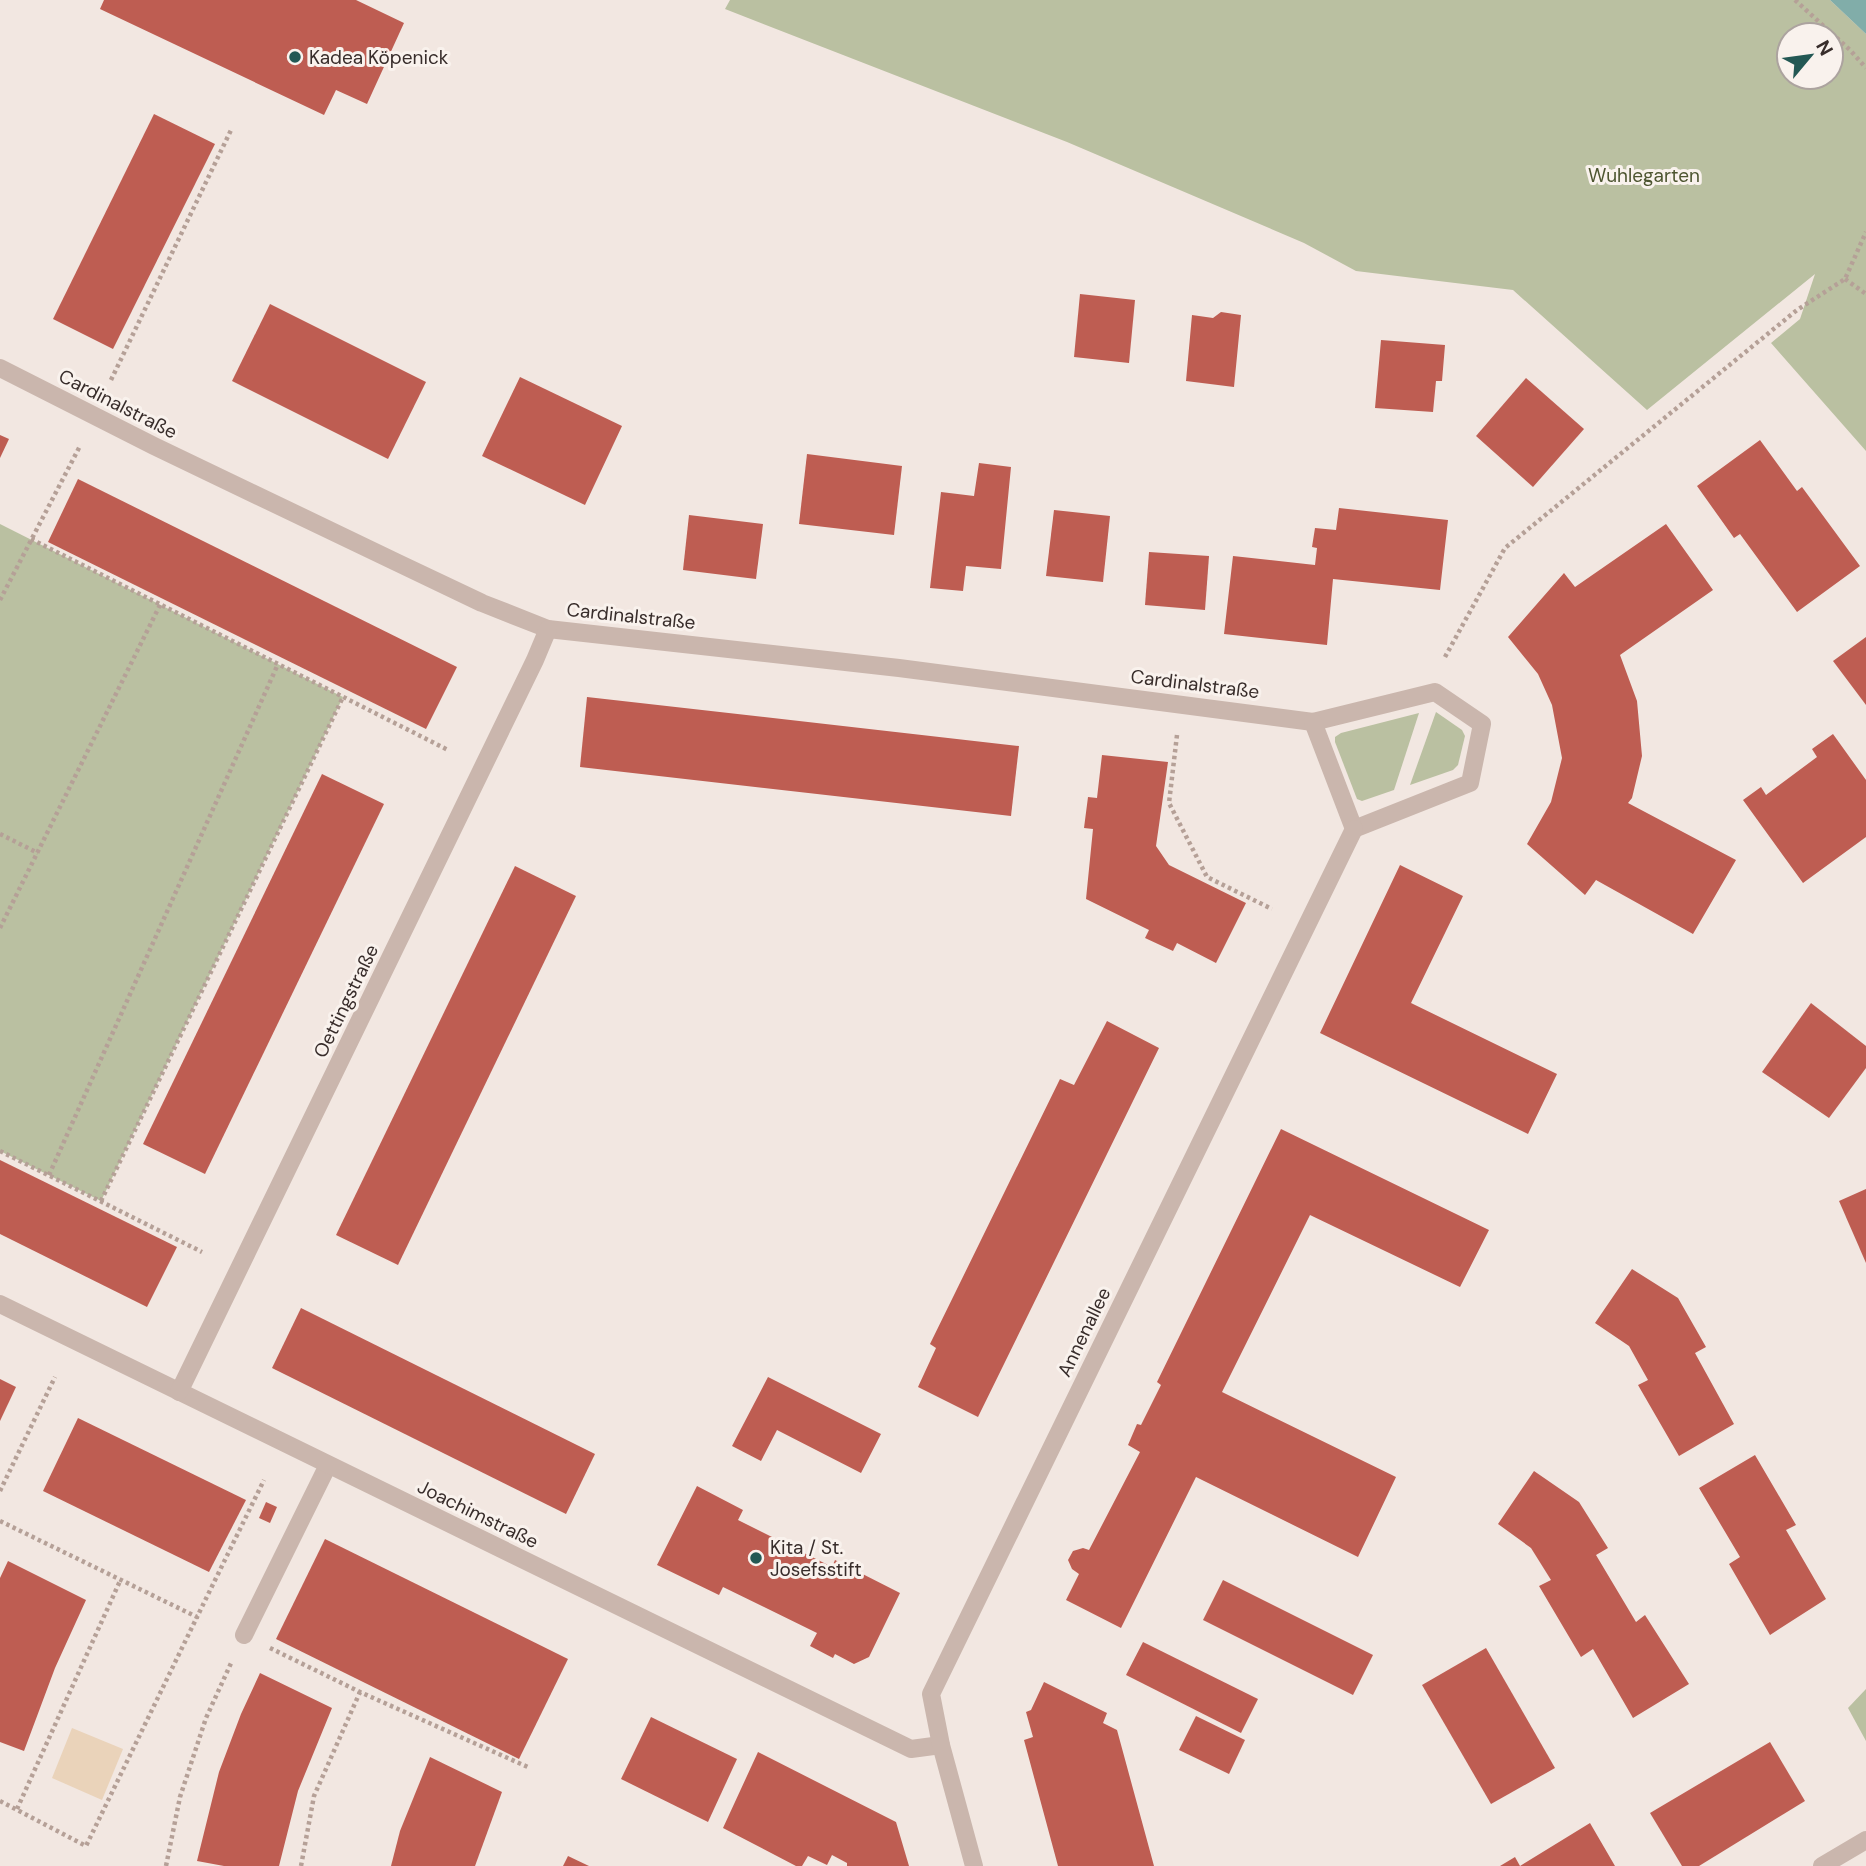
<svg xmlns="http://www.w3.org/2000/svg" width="1866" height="1866" viewBox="0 0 1866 1866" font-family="'DM Sans',sans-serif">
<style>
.green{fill:#bac0a1;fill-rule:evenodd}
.sand{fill:#ead3ba}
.water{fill:#81ada9}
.building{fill:#be5d52}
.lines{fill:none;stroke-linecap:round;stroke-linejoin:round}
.path{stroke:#b5a097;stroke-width:4.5;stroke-dasharray:3.5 3.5;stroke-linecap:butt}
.lane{stroke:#cab6ad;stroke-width:18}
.street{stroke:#cab6ad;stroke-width:18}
.poi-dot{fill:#235854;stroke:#f9f2ed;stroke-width:2.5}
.labels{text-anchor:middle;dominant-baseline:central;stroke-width:6;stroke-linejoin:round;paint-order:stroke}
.poi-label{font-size:19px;fill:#382d2b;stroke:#f9f2ed;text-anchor:start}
.park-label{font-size:19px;fill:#4d5530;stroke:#f9f2ed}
.street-label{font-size:19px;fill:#382d2b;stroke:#f9f2ed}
</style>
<rect width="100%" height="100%" fill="#f2e7e1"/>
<g class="green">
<path d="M730,0H1830L1866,34V451L1771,343L1800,319L1815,274L1647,410L1513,290L1356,271L1304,243L1067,142L725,9ZM1789,35H1831V77H1789Z"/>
<polygon points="0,524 343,697 101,1201 0,1151"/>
<polygon points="1436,712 1462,730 1465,736 1458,765 1453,770 1410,785"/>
<polygon points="1419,713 1394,790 1362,801 1357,799 1335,742 1335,737 1341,733"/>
<polygon points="1866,1689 1866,1741 1848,1708"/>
</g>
<polygon class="sand" points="72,1728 123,1749 102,1800 52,1778"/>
<polygon class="water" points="1830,0 1866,0 1866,34"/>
<g class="building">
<polygon points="104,0 356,0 404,23 367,104 336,90 324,115 100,9"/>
<polygon points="154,114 215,144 113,349 53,319"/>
<polygon points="1080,294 1135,300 1129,363 1074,357"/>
<polygon points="270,304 426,382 388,459 232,381"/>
<polygon points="1221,312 1241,315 1234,387 1186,381 1192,315 1213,318"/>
<polygon points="1381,340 1445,345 1442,381 1436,381 1433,412 1375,408"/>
<polygon points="520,377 622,426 585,505 482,456"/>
<polygon points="1526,378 1584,429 1533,487 1476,436"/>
<polygon points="0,435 9,439 0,458"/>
<polygon points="1760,440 1797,491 1802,487 1860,566 1797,612 1740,534 1734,538 1697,486"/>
<polygon points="807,454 902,466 894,535 799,524"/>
<polygon points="979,463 1011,467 1001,569 966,566 963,591 930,588 941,492 974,496"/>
<polygon points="78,479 457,667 426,729 48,542"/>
<polygon points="1339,508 1448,520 1440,590 1333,579 1327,645 1224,634 1233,556 1315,565 1317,548 1312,547 1315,528 1336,530"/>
<polygon points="1054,510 1110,516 1103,582 1046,576"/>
<polygon points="689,515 763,524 756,579 683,570"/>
<polygon points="1666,524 1713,590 1620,655 1637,701 1642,756 1632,798 1628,803 1736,860 1693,934 1596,880 1585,895 1527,844 1551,802 1562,758 1552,705 1538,674 1508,637 1564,573 1575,587"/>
<polygon points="1149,552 1209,556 1205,610 1145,605"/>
<polygon points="1866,637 1866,705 1833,661"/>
<polygon points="587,697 1019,746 1011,816 580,767"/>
<polygon points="1833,734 1866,780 1866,837 1803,883 1743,800 1761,787 1766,795 1817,757 1812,749"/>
<polygon points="1102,755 1168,762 1156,846 1169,865 1246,903 1216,963 1177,943 1173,951 1145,938 1149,930 1086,899 1093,829 1084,828 1088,797 1097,798"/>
<polygon points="322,774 384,804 205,1174 143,1144"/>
<polygon points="1400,865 1463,896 1411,1003 1557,1074 1528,1134 1320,1033"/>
<polygon points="515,866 576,896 398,1265 336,1235"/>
<polygon points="1811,1003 1866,1046 1866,1068 1829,1118 1762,1072"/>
<polygon points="1107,1021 1159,1048 978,1417 918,1387 936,1348 930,1344 1060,1079 1074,1085"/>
<polygon points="1281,1129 1489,1230 1460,1287 1310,1215 1222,1392 1396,1477 1358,1557 1196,1477 1121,1628 1066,1600 1079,1574 1072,1569 1068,1560 1073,1551 1083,1548 1089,1550 1140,1452 1128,1445 1137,1424 1141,1425 1161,1385 1157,1382"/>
<polygon points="0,1160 177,1247 147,1307 0,1234"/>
<polygon points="1866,1189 1866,1263 1839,1201"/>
<polygon points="1632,1269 1678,1298 1706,1347 1695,1353 1734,1424 1679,1456 1638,1385 1648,1380 1629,1346 1595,1323"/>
<polygon points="301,1308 595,1454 566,1514 272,1368"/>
<polygon points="768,1377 881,1434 861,1473 777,1430 761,1461 732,1446"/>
<polygon points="0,1379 16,1387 0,1421"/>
<polygon points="78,1418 246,1500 209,1572 43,1491"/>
<polygon points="1755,1455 1796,1525 1786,1530 1826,1599 1770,1635 1729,1564 1740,1557 1699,1488"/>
<polygon points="1534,1471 1579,1502 1608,1548 1596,1555 1636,1622 1645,1615 1689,1684 1633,1718 1593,1649 1581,1657 1539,1586 1551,1580 1531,1548 1498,1524"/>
<polygon points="697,1486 743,1510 738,1520 832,1567 835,1560 900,1593 869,1657 854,1664 835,1654 833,1658 810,1646 817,1633 723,1587 719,1595 657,1565"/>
<polygon points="266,1502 277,1507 270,1523 259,1518"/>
<polygon points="325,1539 568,1659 519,1759 276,1639"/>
<polygon points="8,1561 86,1600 55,1668 24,1751 0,1742 0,1578"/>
<polygon points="1223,1580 1373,1655 1353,1695 1203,1620"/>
<polygon points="1143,1642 1258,1699 1241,1733 1126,1675"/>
<polygon points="1486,1648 1555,1768 1491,1804 1422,1685"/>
<polygon points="260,1673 332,1708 298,1791 279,1866 224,1866 197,1861 219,1772 241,1714"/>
<polygon points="1044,1682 1107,1713 1103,1723 1117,1730 1154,1866 1058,1866 1024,1740 1033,1737 1026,1712 1031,1710"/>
<polygon points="1196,1716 1245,1740 1229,1774 1179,1750"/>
<polygon points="651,1717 737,1759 708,1822 621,1779"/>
<polygon points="1770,1742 1805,1801 1699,1866 1682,1866 1650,1813"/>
<polygon points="758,1752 896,1822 909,1866 847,1866 847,1863 832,1855 827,1865 808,1856 802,1866 796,1866 723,1828"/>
<polygon points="430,1757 502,1792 475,1866 391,1866 400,1831"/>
<polygon points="1590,1823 1615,1866 1500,1866 1515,1857 1520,1866"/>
<polygon points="568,1856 589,1866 563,1866"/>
</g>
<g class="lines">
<g class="path">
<polyline points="1795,0 1850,50 1866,68"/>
<polyline points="1845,279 1866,294"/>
<polyline points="111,380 232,128"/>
<polyline points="31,539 448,750"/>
<polyline points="0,600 80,446"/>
<polyline points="1445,657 1505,548 1797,310 1845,279 1866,232"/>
<polyline points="1177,735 1169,803 1207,877 1272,909"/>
<polyline points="0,834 38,853"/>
<polyline points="0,928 160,605"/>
<polyline points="0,1151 202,1252"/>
<polyline points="49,1175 278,664"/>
<polyline points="101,1201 343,697"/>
<polyline points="0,1491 55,1377"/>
<polyline points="0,1521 197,1617 264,1480"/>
<polyline points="270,1648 360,1692 530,1768"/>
<polyline points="0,1801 86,1846 197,1617"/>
<polyline points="17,1809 120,1581"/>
<polyline points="166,1866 180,1797 206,1718 232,1661"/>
<polyline points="301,1866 314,1796 360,1692"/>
</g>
<polyline class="lane" points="244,1635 328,1465"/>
<g class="street">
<polyline points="0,368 154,446 398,563 482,603 548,629 899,668 1313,722 1435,692 1482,724 1470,783 1354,829"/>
<polyline points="1313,722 1354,829"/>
<polyline points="0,1304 911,1749 941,1745"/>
<polyline points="179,1392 535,660 548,629"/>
<polyline points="974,1866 941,1745 931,1694 1354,829"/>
<polyline points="1822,1866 1866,1840"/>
</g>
</g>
<g class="poi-dot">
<circle cx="295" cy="57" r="7"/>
<circle cx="756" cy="1558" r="7"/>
</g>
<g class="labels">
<g class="poi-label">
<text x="309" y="57">Kadea Köpenick</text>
<text x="770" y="1547">Kita / St.<tspan x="770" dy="22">Josefsstift</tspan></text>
</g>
<g class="park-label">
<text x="1644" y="175">Wuhlegarten</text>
</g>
<g class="street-label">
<text transform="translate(118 404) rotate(27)">Cardinalstraße</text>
<text transform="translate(631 616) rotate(6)">Cardinalstraße</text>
<text transform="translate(1195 684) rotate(7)">Cardinalstraße</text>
<text transform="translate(346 1001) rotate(-64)">Oettingstraße</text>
<text transform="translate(1084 1332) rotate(-64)">Annenallee</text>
<text transform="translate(478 1514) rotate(26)">Joachimstraße</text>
</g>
</g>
<g transform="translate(1810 56) rotate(61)"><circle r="33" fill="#f9f2ed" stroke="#aca39f" stroke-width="2"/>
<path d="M0-5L12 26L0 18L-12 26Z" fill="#235854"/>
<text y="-10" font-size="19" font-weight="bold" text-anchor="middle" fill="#382d2b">N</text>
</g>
</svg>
